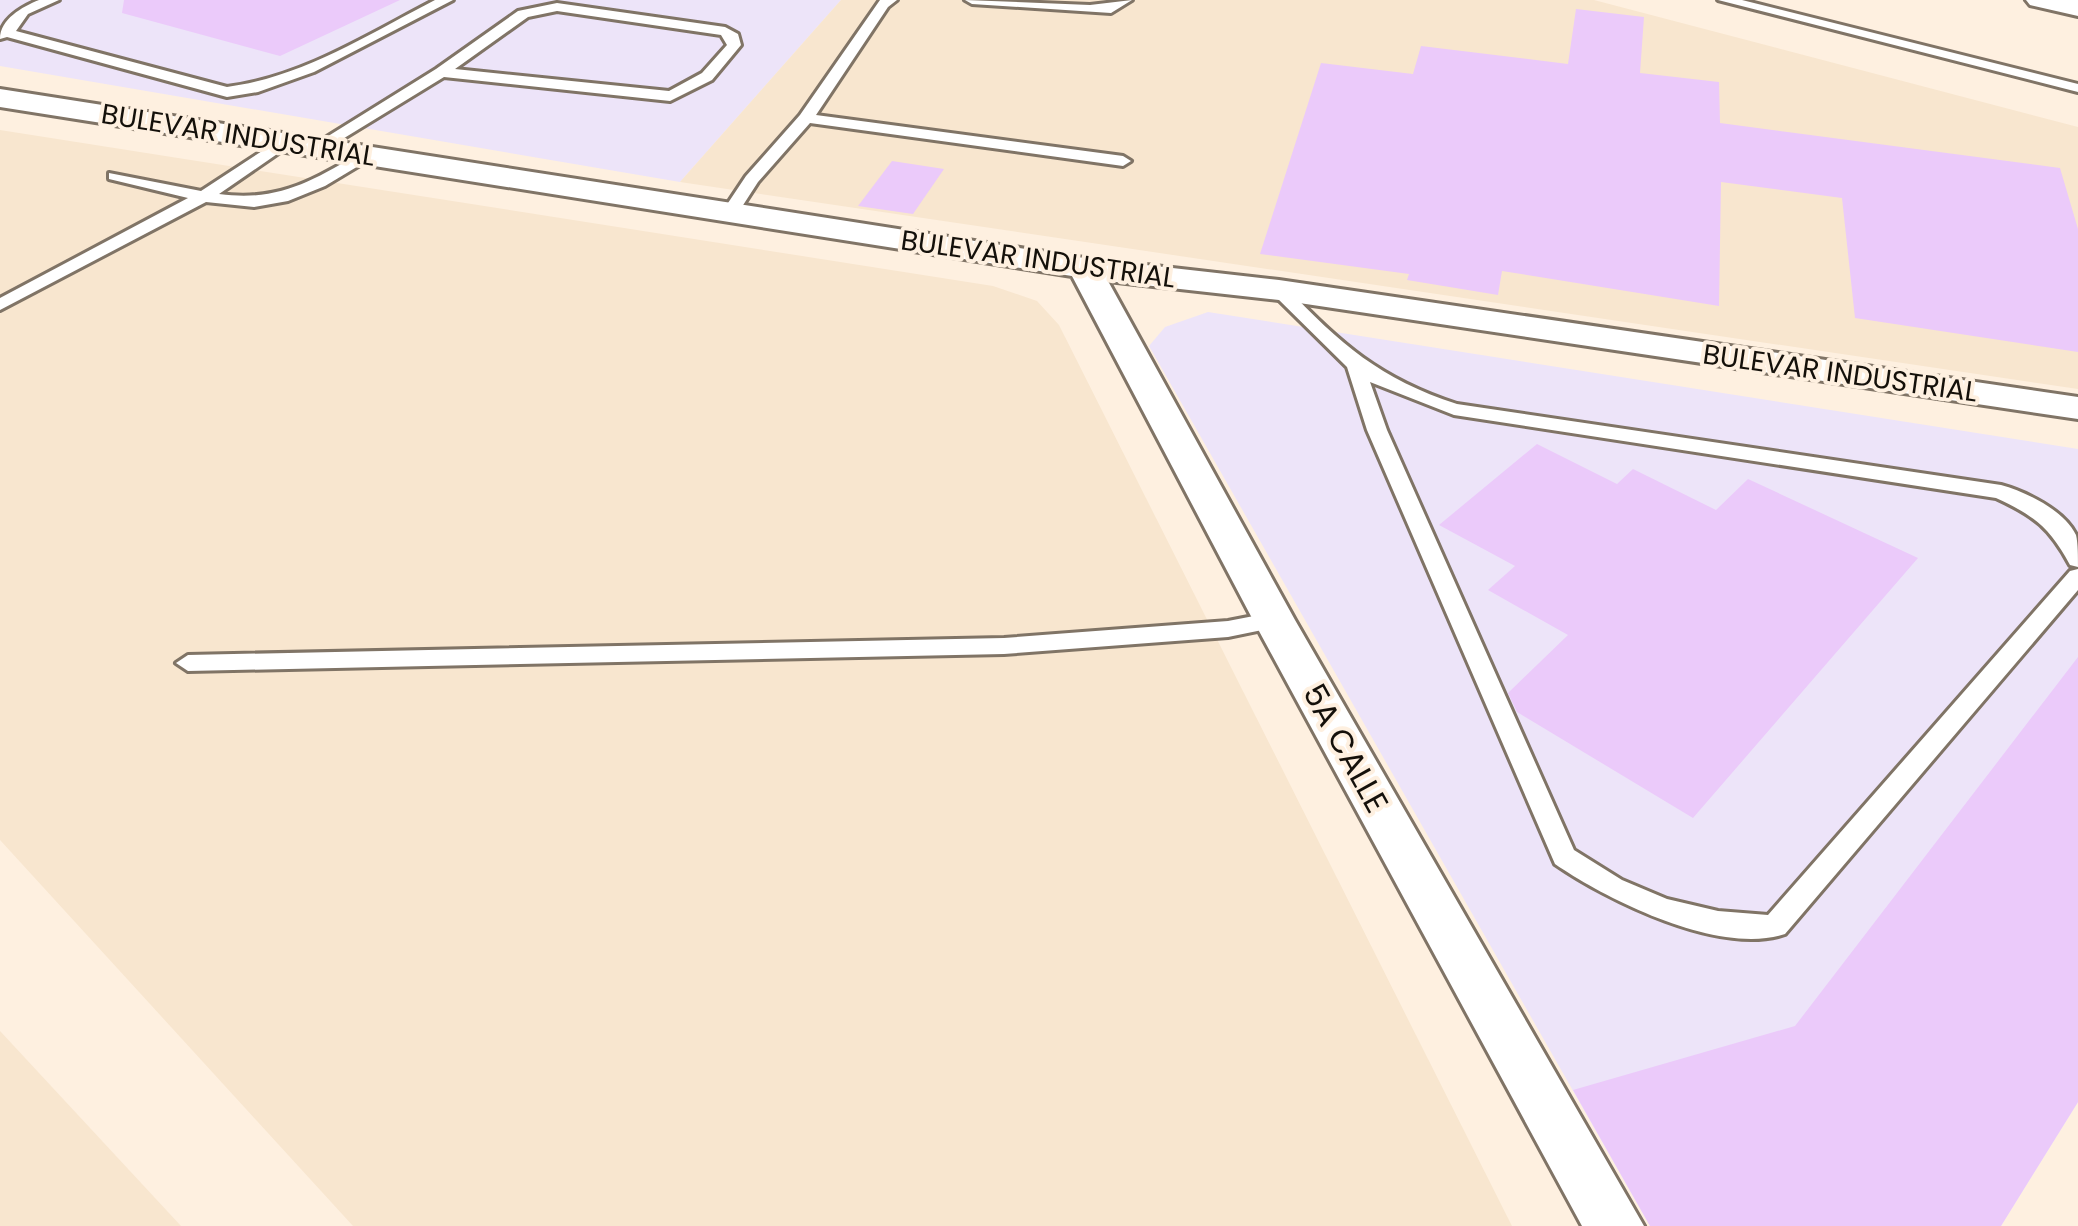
<svg xmlns="http://www.w3.org/2000/svg" width="2078" height="1226" viewBox="0 0 2078 1226" font-family="Poppins,sans-serif">
<style>
.commercial{fill:#ede4f9}
.built{fill:#f8e6cf}
.building{fill:#ebcafa}
.lines{fill:none;stroke-linecap:round;stroke-linejoin:round}
.service-casing{stroke:#807466;stroke-width:6}
.minor-casing{stroke:#807466;stroke-width:6}
.service{fill:#fff;fill-rule:evenodd}
.minor{fill:#fff;fill-rule:evenodd}
.labels{text-anchor:middle;dominant-baseline:central;stroke-width:8;stroke-linejoin:round;paint-order:stroke}
.far-street-label{font-size:28px;fill:#14100a;stroke:#fef0e0}
.street-label{font-size:32px;fill:#14100a;stroke:#fef0e0}
</style>
<rect width="100%" height="100%" fill="#fef0e0"/>
<g class="commercial">
<polygon points="0,0 841,0 680,182 0,66"/>
<polygon points="1208,312 2078,449 2078,1102 2001,1226 1650,1226 1149,346 1165,327"/>
</g>
<g class="built">
<polygon points="841,0 1594,0 2078,127 2078,389 680,182"/>
<polygon points="0,130 993,286 1037,301 1059,325 1512,1226 353,1226 0,840"/>
<polygon points="0,1031 181,1226 0,1226"/>
</g>
<g class="building">
<polygon points="124,0 400,0 280,56 122,13"/>
<polygon points="1576,9 1644,17 1640,73 1719,82 1720,123 2060,168 2078,229 2078,352 1855,318 1842,198 1721,182 1719,306 1502,271 1498,295 1407,280 1409,274 1260,254 1321,63 1413,74 1421,46 1568,64"/>
<polygon points="892,161 944,169 913,214 858,206"/>
<polygon points="1537,444 1617,484 1633,469 1716,510 1748,479 1918,558 1693,818 1517,712 1508,693 1568,635 1488,590 1515,566 1439,525"/>
<polygon points="2078,657 2078,1102 2001,1226 1650,1226 1573,1090 1795,1026"/>
</g>
<g class="lines">
<g class="service-casing">
<g id="service">
<path d="M39,0H59L28,14L16,31L227,87C303,77 369,34 435,0H453L314,72L258,92L227,97L7,37L0,39C0,19 22,7 39,0Z"/>
<polygon points="880,0 897,0 888,7 816,115 1123,156 1131,161 1123,166 810,123 758,182 736,216 724,216 722,212 746,176 800,115"/>
<polygon points="965,0 1090,5 1132,0 1111,13 972,4"/>
<polygon points="1718,0 1742,0 2078,84 2078,92"/>
<path d="M557,3L725,27L738,34L741,45L712,80L670,101L444,77L323,151L309,148L436,69L518,11ZM557,11L721,35L727,45L702,73L669,91L455,69L528,17Z"/>
<path d="M279,140L293,143L219,194C279,202 311,181 361,153L375,156L325,186L288,201L254,207L206,202L0,310V298L188,198L109,179V173L201,191Z"/>
<path d="M1279,285L1285,286C1340,344 1380,379 1457,404L2001,485C2026,492 2064,510 2076,535C2078,543 2078,557 2078,567L2070,565C2050,528 2035,516 1996,498L1454,415L1370,382L1387,430L1574,850L1622,880L1667,899L1718,911L1768,915L2070,571L2078,569V590L1785,934C1720,956 1607,900 1555,864L1367,430L1347,367L1273,294V286Z"/>
<polygon points="1274,612 1282,614 1285,620 1282,626 1228,637 1004,654 188,671 176,663 188,655 1004,638 1228,621"/>
</g>
</g>
<g class="minor-casing">
<g id="minor">
<polygon points="2026,0 2078,0 2078,16 2030,5"/>
<polygon points="0,89 1084,258 1279,280 2078,397 2078,419 1279,300 1108,281 1295,620 1644,1226 1582,1226 1253,620 1072,276 0,107"/>
</g>
</g>
<use href="#service" class="service"/>
<use href="#minor" class="minor"/>
</g>
<g class="labels">
<g class="far-street-label">
<text transform="translate(238 135) rotate(9)">BULEVAR INDUSTRIAL</text>
<text transform="translate(1038 259) rotate(8)">BULEVAR INDUSTRIAL</text>
<text transform="translate(1840 373) rotate(8)">BULEVAR INDUSTRIAL</text>
</g>
<g class="street-label">
<text transform="translate(1346 748) rotate(61)">5A CALLE</text>
</g>
</g>
</svg>
